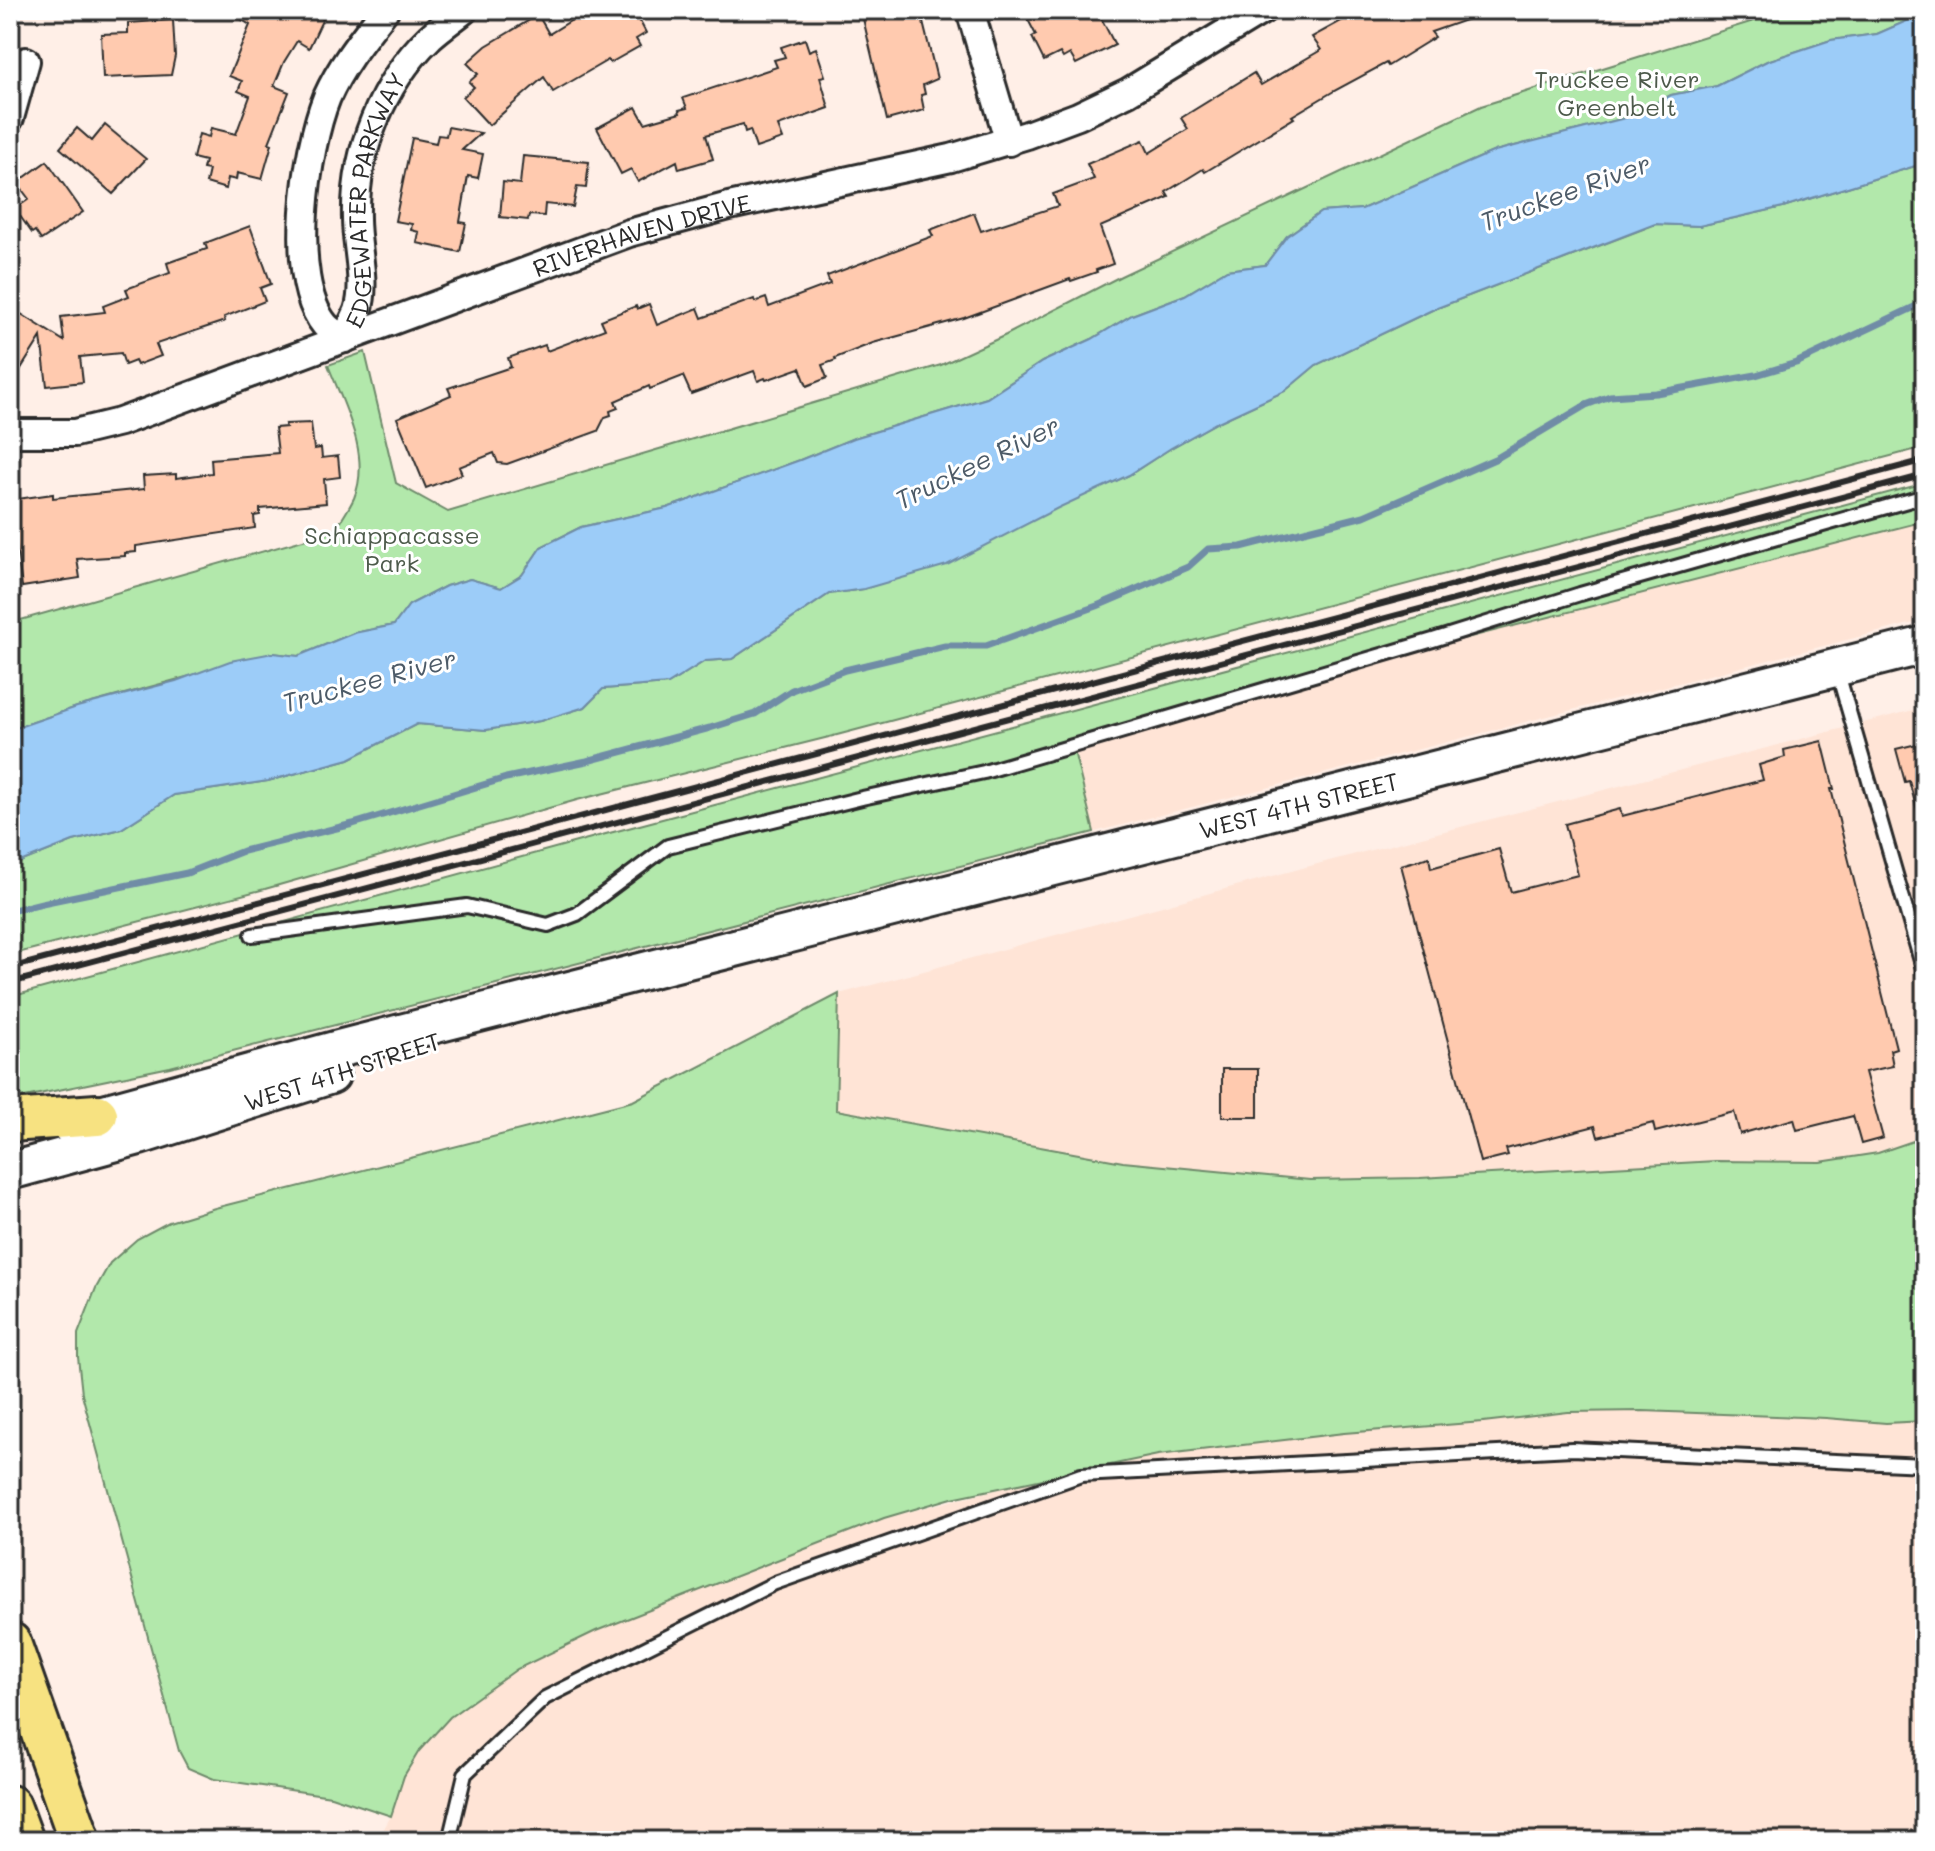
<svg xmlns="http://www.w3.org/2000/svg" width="1935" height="1851" font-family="Mali,sans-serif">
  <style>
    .built { fill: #ffe4d6 }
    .green { fill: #b2e8ab; stroke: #6e8a6b; stroke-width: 2 }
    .water { fill: #9cccf8; stroke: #6f8ca6; stroke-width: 2 }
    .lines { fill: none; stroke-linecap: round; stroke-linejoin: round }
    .stream { stroke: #6f8ca6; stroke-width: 7 }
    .building { fill: #ffcaaf; stroke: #2b2b2b; stroke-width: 2 }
    .lane-casing { stroke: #2b2b2b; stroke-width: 18 }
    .street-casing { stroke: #2b2b2b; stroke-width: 32 }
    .secondary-casing { stroke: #2b2b2b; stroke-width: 42 }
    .primary-casing { stroke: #2b2b2b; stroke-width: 46 }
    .lane { stroke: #fff; stroke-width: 12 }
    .street { stroke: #fff; stroke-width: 26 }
    .secondary { stroke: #fff; stroke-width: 36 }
    .primary { stroke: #f7e281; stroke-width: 40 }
    .rail { stroke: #2b2b2b; stroke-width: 6 }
    .labels { text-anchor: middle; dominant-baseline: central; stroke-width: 6; stroke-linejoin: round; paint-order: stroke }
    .park-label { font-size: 24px; fill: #4d5a4b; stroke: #fff }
    .street-label { font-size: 24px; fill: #2b2b2b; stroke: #fff }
    .water-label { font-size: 26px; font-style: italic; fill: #4d5b68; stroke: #fff }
  </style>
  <rect width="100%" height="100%" fill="#ffefe7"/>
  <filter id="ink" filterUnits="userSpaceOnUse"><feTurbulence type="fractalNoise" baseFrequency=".0125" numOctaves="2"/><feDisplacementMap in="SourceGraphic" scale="16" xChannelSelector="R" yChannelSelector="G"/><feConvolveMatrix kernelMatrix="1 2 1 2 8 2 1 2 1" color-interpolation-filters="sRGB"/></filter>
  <g filter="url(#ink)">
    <g class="built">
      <path d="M 1925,521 L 1925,620 L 1094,832 L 1071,739 Z"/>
      <path d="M 1925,707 L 1925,1137 L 1878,1153 L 1820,1162 L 1716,1161 L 1420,1178 L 1310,1180 L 1123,1162 L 836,1110 L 839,994 L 1321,863 Z"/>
      <path d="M 1643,1411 L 1826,1418 L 1886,1423 L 1925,1421 L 1925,1841 L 371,1841 L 382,1832 L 391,1816 L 404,1776 L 419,1751 L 450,1717 L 517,1669 L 596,1631 L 884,1518 L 1042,1478 L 1158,1455 L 1344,1433 L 1483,1422 L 1568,1412 Z"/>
    </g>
    <g class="green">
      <path d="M 1789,10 L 1925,10 L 1925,13 L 1877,34 L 1831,40 L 1767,61 L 1717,86 L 1671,95 L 1629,117 L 1495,151 L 1362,209 L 1321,212 L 1287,236 L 1265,265 L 1227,270 L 1185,295 L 1132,315 L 1092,339 L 1042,362 L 987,398 L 854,438 L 800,460 L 667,508 L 581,527 L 541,547 L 522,575 L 501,588 L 470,579 L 446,586 L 409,605 L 394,625 L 354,633 L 298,656 L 273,653 L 77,707 L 10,730 L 10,623 L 335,531 C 341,520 349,509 354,498 C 372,455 343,404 328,365 L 365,352 L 396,483 L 448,512 L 941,365 L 1006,335 L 1121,276 L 1481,106 Z"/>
      <path d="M 1925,163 L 1925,447 L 837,735 L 577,800 L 265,889 L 10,955 L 10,866 L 73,841 L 121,829 L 174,795 L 268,781 L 349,759 L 417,724 L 486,730 L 540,721 L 585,707 L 603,689 L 668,684 L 705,661 L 732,659 L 829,594 L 864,589 L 904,575 L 1129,475 L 1171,448 L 1216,423 L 1285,391 L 1316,365 L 1432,310 L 1656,224 L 1699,226 L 1783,207 Z"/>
      <path d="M 1925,483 L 1925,521 L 1071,739 L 1094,832 L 170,1067 L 10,1100 L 10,997 L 602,835 Z"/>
      <path d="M 839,994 L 836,1110 L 1123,1162 L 1310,1180 L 1420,1178 L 1716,1161 L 1820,1162 L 1878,1153 L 1925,1137 L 1925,1421 L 1886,1423 L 1826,1418 L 1643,1411 L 1568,1412 L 1483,1422 L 1344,1433 L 1158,1455 L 952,1498 L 884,1518 L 596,1631 L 517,1669 L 450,1717 L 419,1751 L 404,1776 L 391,1816 L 331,1796 L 214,1779 L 188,1768 L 179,1751 L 82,1394 L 78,1357 L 78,1334 L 96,1288 L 110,1263 L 137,1239 L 169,1222 L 215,1208 L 633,1101 Z"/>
    </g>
    <path class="water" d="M 1925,13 L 1925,163 L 1783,207 L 1699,226 L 1655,224 L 1432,310 L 1316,365 L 1285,391 L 1216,423 L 1171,448 L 1129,475 L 1058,508 L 947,565 L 864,589 L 829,594 L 732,659 L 705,661 L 668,684 L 603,689 L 585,707 L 540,721 L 486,730 L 417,724 L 349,759 L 268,781 L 174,795 L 121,829 L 73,841 L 10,866 L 10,730 L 77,707 L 176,681 L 230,661 L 273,653 L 298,656 L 354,633 L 394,625 L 409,605 L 446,586 L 470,579 L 501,588 L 522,575 L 541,547 L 581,527 L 667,508 L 800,460 L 854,438 L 987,398 L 1042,362 L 1092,339 L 1132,315 L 1185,295 L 1227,270 L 1265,265 L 1287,236 L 1321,212 L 1362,209 L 1495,151 L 1629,117 L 1671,95 L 1717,86 L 1767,61 L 1831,40 L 1877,34 Z"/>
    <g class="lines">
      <path class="stream" d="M 10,911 L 42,903 L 187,873 L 243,851 L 353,824 L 506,778 L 587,761 L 710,728 L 755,714 L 792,690 L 845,670 L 945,646 L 986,646 L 1097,606 L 1188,567 L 1208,549 L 1241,547 L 1364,516 L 1497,458 L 1586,405 L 1610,396 L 1656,393 L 1756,375 L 1796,363 L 1925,302"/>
    </g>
    <g class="building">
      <path d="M 226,10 L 327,10 L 309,48 L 297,41 L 284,62 L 274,86 L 289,92 L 269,143 L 272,144 L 262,179 L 237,173 L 236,180 L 228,178 L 226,189 L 206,183 L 209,170 L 203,169 L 205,161 L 193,158 L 199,134 L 209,137 L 211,128 L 236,134 L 250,96 L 238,91 L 242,81 L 229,76 L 250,25 Z"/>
      <path d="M 588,10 L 634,10 L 646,33 L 636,39 L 640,46 L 610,63 L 608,60 L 553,92 L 544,77 L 489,125 L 463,97 L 474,87 L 469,82 L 478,74 L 467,63 L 486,46 L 538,15 L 549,34 Z"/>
      <path d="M 861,10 L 894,10 L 896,17 L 920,10 L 937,79 L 923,85 L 925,94 L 921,95 L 924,110 L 887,120 Z"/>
      <path d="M 1023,10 L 1097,10 L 1115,45 L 1076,64 L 1070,54 L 1063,58 L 1060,53 L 1044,61 L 1032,37 L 1036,35 Z"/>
      <path d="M 1361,10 L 1485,10 L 1486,13 L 1431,32 L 1435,37 L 1388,66 L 1386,63 L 1334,91 L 1292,116 L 1294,118 L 1205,172 L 1203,169 L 1166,192 L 1169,197 L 1100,227 L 1113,264 L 1096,270 L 1097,272 L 1071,281 L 1070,279 L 964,318 L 873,343 L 835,358 L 836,360 L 822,365 L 827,378 L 807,386 L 800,368 L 766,380 L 765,378 L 758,381 L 754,371 L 691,394 L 683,376 L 650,389 L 649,386 L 615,401 L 618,408 L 610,411 L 611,415 L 605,417 L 598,431 L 507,464 L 498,463 L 494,453 L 459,467 L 462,474 L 426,488 L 397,418 L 451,395 L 448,388 L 511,367 L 508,358 L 545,345 L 547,351 L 605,329 L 601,320 L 636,306 L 637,309 L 649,304 L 657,325 L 698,308 L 702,318 L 754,299 L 755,302 L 766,298 L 769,307 L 830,284 L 827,276 L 933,236 L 930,230 L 974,213 L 981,231 L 1058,206 L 1053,194 L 1094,179 L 1087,164 L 1143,140 L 1149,153 L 1188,129 L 1181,118 L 1254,73 L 1261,85 L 1321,50 L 1312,37 Z"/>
      <path d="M 173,20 L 175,56 L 171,75 L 103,78 L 101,34 L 128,33 L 128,23 Z"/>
      <path d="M 805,39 L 809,51 L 816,48 L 825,76 L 820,77 L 829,108 L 778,126 L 783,139 L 756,148 L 750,130 L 745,132 L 743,124 L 706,135 L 713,159 L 679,169 L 677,161 L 638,182 L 631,169 L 621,174 L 597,128 L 636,107 L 645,123 L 680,113 L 679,110 L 687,108 L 683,98 L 777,67 L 774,60 L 785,57 L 781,47 Z"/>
      <path d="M 105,125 L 146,159 L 113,194 L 60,148 L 77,128 L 92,141 Z"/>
      <path d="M 448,127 L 481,133 L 462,150 L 483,154 L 478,178 L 468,176 L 460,222 L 466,223 L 460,252 L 417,243 L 419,232 L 411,230 L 412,224 L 395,221 L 412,138 L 436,143 L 438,135 L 446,136 Z"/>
      <path d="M 523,156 L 589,162 L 586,188 L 577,187 L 573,207 L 545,204 L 544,216 L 529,215 L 528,220 L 500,217 L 503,182 L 520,184 Z"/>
      <path d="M 47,161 L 83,212 L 41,240 L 35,231 L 32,233 L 15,209 L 29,199 L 17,183 Z"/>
      <path d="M 250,226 L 271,284 L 260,288 L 265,301 L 224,317 L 225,321 L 156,344 L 161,356 L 137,365 L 135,361 L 125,365 L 121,353 L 80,357 L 83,382 L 47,386 L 41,337 L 10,386 L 10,307 L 64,341 L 61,317 L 105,312 L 103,306 L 129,296 L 126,289 L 170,273 L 167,263 L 207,249 L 205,243 Z"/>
      <path d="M 311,423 L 314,449 L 321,448 L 322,458 L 338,456 L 340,477 L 324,479 L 326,503 L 260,509 L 260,515 L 254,516 L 255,528 L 136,546 L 136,552 L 125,553 L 125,556 L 77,559 L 80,578 L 22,587 L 10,500 L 53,494 L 53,498 L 144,489 L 143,476 L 176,474 L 176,478 L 212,473 L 211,459 L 278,453 L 275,428 L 286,427 L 285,424 Z"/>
      <path d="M 1822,741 L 1834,789 L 1831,789 L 1896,1048 L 1890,1050 L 1893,1066 L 1865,1072 L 1883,1138 L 1861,1144 L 1853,1116 L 1797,1130 L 1794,1119 L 1740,1134 L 1734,1112 L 1655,1132 L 1653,1123 L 1598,1137 L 1595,1126 L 1506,1149 L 1508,1155 L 1480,1162 L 1401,865 L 1429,857 L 1431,868 L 1499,849 L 1511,892 L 1578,875 L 1565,824 L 1620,809 L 1622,816 L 1763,780 L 1759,765 L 1785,757 L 1784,750 Z"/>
      <path d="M 1925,742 L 1925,816 L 1919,817 L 1909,781 L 1905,782 L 1896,749 Z"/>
      <rect x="1222" y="1069" width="36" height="48"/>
    </g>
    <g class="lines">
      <defs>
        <g id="lane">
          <path d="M 1837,670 L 1925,975"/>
          <path d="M 252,935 L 467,906 L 548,925 L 577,914 L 668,846 L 862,798 L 984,772 L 1433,640 L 1580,594 L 1925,496"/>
          <path d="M 449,1841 L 465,1774 L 545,1698 L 775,1583 L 1081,1475 L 1572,1449 L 1925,1465"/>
        </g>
        <g id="street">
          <path id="s1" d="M 385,10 C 364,37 341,65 327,97 C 306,149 287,279 325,325 C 330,331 338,335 345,339 C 349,330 354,320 358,311 C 367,283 356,248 356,219 C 354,153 382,83 430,37 C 441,27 453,19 464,10"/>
          <path d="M 970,10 L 1009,142"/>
          <path d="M 10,118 L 26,61"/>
          <path id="s2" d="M 10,433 L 75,433 L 120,422 L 629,233 L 729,206 L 951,158 L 1027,135 L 1078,116 L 1128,92 L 1263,10"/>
        </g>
        <g id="secondary">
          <path id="s3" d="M 67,1123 L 342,1048 L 1925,645"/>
          <path d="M 10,1171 L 139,1136 L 331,1075"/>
        </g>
        <g id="primary">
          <path d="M 10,1121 L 97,1115"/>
          <path d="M 10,1643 L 80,1841"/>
          <path d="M 10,1806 L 23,1841"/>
        </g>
      </defs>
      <use href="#lane" class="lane-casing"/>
      <use href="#street" class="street-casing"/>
      <use href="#secondary" class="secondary-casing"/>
      <use href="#primary" class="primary-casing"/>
      <use href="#lane" class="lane"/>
      <use href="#street" class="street"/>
      <use href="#secondary" class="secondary"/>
      <use href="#primary" class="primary"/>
      <g class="rail">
        <path d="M 10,968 L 1925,460"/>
        <path d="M 10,983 L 1925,475"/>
      </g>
    </g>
  </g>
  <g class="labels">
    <g class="park-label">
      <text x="1617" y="78">Truckee River<tspan x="1617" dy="28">Greenbelt</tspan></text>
      <text x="392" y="534">Schiappacasse<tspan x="392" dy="28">Park</tspan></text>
    </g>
    <g class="street-label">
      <text stroke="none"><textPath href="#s1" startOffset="510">EDGEWATER PARKWAY</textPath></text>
      <text stroke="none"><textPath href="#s2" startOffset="666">RIVERHAVEN DRIVE</textPath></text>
      <text stroke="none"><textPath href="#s3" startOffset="1272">WEST 4TH STREET</textPath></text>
      <text transform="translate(342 1071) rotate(-18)">WEST 4TH STREET</text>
    </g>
    <g class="water-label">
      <text transform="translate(1565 192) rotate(-20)">Truckee River</text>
      <text transform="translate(977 462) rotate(-26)">Truckee River</text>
      <text transform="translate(369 680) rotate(-15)">Truckee River</text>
    </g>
  </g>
  <rect width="1935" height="1851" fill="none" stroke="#fff" stroke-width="40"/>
  <rect x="20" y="20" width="1895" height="1811" fill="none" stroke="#2b2b2b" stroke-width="3" filter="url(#ink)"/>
</svg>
